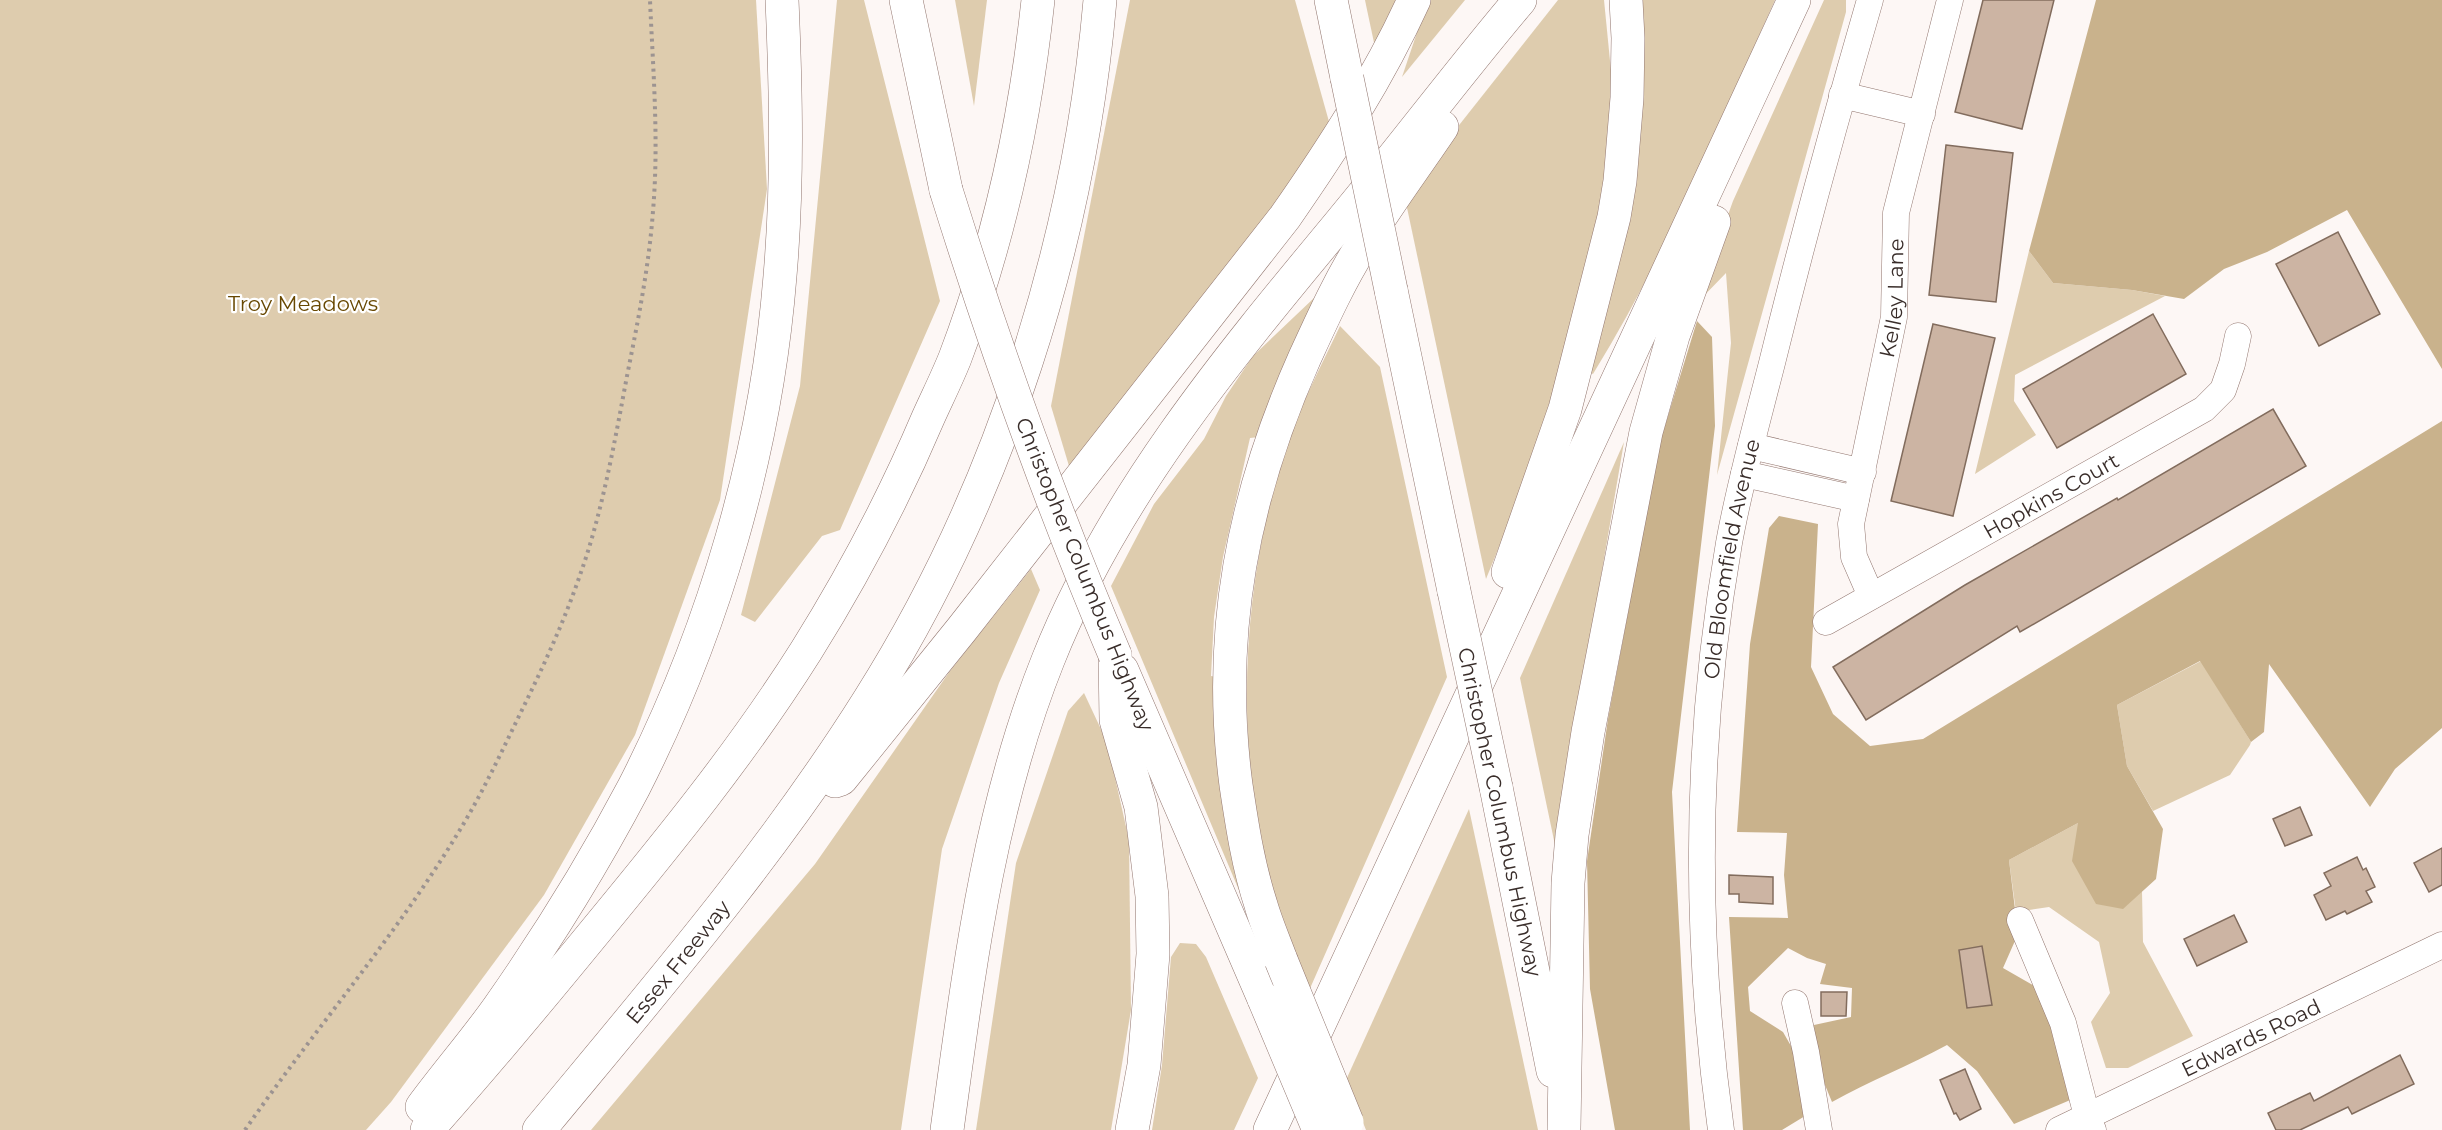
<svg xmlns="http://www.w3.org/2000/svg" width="2442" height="1130" font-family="Montserrat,sans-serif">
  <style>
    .green { fill: #deccae }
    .forest { fill: #c9b28c }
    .building { fill: #ccb4a3; stroke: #826c5d; stroke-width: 1.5 }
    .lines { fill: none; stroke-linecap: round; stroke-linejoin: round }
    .minor-casing { stroke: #92766f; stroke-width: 27 }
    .highway-casing { stroke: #92766f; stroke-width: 34 }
    .path { stroke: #9c9391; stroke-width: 4; stroke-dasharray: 3 4.5; stroke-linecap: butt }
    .minor { stroke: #fff; stroke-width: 26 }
    .highway { stroke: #fff; stroke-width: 33 }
    .highway-bridge-casing { stroke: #92766f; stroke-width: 34; stroke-linecap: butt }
    .highway-bridge { stroke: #fff; stroke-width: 33 }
    .labels { text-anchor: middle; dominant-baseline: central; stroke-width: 4.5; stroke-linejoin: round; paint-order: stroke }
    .street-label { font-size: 21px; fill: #392d2a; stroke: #fff }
    .park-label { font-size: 21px; fill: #684802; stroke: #fff }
  </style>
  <rect width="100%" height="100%" fill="#fdf7f5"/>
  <g class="green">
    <path d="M 0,0 L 756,0 L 767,189 L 720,500 L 635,735 L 544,895 L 391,1102 L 366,1130 L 0,1130 Z"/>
    <path d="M 837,0 L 864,0 L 940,301 L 840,530 L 822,536 L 755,622 L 741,615 L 800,386 Z"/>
    <path d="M 955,0 L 987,0 L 974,106 Z"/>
    <path d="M 1130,0 L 1295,0 L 1333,136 L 1069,466 L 1051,406 Z"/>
    <path d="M 1365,0 L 1401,0 L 1376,52 L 1366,5 Z"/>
    <path d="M 1428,0 L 1465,0 L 1402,77 Z"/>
    <path d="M 1558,0 L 1604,0 L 1612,81 L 1601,223 L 1530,471 L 1486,579 L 1406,203 L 1456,129 Z"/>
    <path d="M 1640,0 L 1775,0 C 1718,126 1666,256 1593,374 L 1589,372 Z"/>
    <path d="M 1824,0 L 1846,0 L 1846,12 L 1717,475 L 1731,343 L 1726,273 L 1696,304 L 1733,201 Z"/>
    <path d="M 2029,251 L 2053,283 L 2132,290 L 2165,296 L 2015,375 L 2014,401 L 2036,435 L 1975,474 Z"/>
    <path d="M 1314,298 L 1259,437 L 1250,438 L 1223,557 L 1214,617 L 1211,676 L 1217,677 L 1246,907 L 1111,586 L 1154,504 L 1204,439 L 1226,396 L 1253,356 Z"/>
    <path d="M 1340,326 L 1380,367 L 1447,677 L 1308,993 C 1296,958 1282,922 1271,886 C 1232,745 1241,566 1293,429 C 1306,394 1324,360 1340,326 Z"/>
    <path d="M 1624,442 L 1555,845 L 1520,678 Z"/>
    <path d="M 1031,569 L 1040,590 L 999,683 L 942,849 L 901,1130 L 591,1130 L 815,864 L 950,671 Z"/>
    <path d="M 2201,661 L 2251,742 L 2250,745 L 2230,775 L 2153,811 L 2127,766 L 2117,705 Z"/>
    <path d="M 1084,693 L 1107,742 L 1129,840 L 1131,1010 L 1111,1130 L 976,1130 L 1016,863 L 1068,711 Z"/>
    <path d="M 1469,809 L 1538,1130 L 1366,1130 L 1346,1080 Z"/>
    <path d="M 2078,823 L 2123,908 L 2142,891 L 2143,942 L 2193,1036 L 2128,1068 L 2106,1068 L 2091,1022 L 2110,993 L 2099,942 L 2049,907 L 2016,912 L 2009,860 Z"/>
    <path d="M 1180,943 L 1196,944 L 1206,957 L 1258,1078 L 1234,1130 L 1152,1130 L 1162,1065 L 1171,957 Z"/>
  </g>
  <g class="forest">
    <path d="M 2096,0 L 2442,0 L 2442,369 L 2347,210 L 2267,252 L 2224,269 L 2184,299 L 2132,290 L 2053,283 L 2029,251 Z"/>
    <path d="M 1697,321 L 1712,337 L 1715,426 L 1672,792 L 1690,1130 L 1615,1130 L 1590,989 L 1587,861 L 1608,719 L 1660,442 Z"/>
    <path d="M 2442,421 L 2442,728 L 2395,769 L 2370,807 L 2269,664 L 2264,732 L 2251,742 L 2200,661 L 2117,705 L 2127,766 L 2163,829 L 2156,879 L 2123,909 L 2096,904 L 2072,861 L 2078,823 L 2009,860 L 2018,934 L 2003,968 L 2057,999 L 2075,1098 L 2014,1124 L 1977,1071 L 1947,1045 C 1909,1066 1869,1081 1832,1102 L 1816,1063 L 1814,1025 L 1851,1017 L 1852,988 L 1820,984 L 1826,964 L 1807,958 L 1788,948 L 1748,987 L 1750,1011 L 1783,1032 L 1799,1060 L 1805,1116 L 1782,1130 L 1743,1130 L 1729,917 L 1788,918 L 1784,875 L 1787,833 L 1737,832 L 1750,644 L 1769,528 L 1779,516 L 1818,524 L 1811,667 L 1833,714 L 1870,746 L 1923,739 Z"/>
  </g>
  <g class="building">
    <path d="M 1983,0 L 2054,0 L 2022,129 L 1955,112 Z"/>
    <path d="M 1946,145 L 2013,153 L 1996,302 L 1929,295 Z"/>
    <path d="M 2338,232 L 2380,314 L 2319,346 L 2276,264 Z"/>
    <path d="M 2153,314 L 2186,374 L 2057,448 L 2023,389 Z"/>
    <path d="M 1933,324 L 1995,338 L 1953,516 L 1891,501 Z"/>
    <path d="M 2273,409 L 2306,466 L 2020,632 L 2017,626 L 1866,720 L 1833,667 L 1965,585 L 2117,498 L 2118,500 Z"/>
    <path d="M 2300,807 L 2312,835 L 2285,846 L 2273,819 Z"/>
    <path d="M 2442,848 L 2442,885 L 2429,892 L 2414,863 Z"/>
    <path d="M 2357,857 L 2363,870 L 2366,868 L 2375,887 L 2366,891 L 2372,902 L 2347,914 L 2345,911 L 2326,920 L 2314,895 L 2331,886 L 2324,873 Z"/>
    <path d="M 1729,875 L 1773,877 L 1773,904 L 1739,902 L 1739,894 L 1729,894 Z"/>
    <path d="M 2234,915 L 2247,942 L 2197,966 L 2184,939 Z"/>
    <path d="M 1982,946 L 1992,1005 L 1967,1008 L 1959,950 Z"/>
    <path d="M 1821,992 L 1847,992 L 1846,1016 L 1821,1016 Z"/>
    <path d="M 2400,1055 L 2414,1084 L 2352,1114 L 2348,1107 L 2300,1130 L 2276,1130 L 2268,1113 L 2310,1093 L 2314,1101 Z"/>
    <path d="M 1965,1069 L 1981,1109 L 1960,1120 L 1956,1113 L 1954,1114 L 1940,1080 Z"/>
  </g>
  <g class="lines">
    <defs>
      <g id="minor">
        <path d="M 1842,95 L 1922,114"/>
        <path d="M 1751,446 L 1863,472"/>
        <path d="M 1744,474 L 1856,499"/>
        <path id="s1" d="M 1871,596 L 1854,557 L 1851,524 L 1894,317 L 1896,213 L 1950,0"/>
        <path id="s2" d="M 1826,622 L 2204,409 L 2223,390 L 2232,364 L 2238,336"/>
        <path d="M 2020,920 L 2063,1023 L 2087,1116 L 2093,1130"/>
        <path d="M 1795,1003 L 1806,1052 L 1819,1130"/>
        <path id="s3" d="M 1721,1130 C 1694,935 1695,737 1729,543 C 1740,482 1757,422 1772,363 C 1802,241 1835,120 1870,0"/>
        <path id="s4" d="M 2059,1130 L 2442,945"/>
      </g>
      <g id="highway">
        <path d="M 906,0 L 946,190"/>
        <path d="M 1331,0 L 1347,78"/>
        <path d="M 1391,290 L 1454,591"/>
        <path d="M 1508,572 L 1565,409 L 1614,217 L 1620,181 L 1627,98 L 1628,38 L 1626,0"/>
        <path d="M 1115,655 L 1116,720 L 1141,807 L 1152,896 L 1153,954 L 1148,1016 L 1144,1065 L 1132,1130"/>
        <path d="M 1122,670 L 1264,999"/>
        <path d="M 835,781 L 841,779 L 962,629 L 1285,217 C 1333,148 1379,77 1414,0"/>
        <path d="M 1496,787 L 1553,1071"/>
        <path d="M 1281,960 C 1274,941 1266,923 1261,905 C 1248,865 1242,825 1236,785 C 1216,633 1243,496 1305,357 C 1322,320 1339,282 1361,247 C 1386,206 1415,167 1442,127"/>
        <path d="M 422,1107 C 447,1073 475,1041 499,1007 C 548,937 594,863 634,787 C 714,630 766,452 780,276 C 788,184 786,92 782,0"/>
        <path d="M 1564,1129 L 1568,883 L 1572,835 L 1588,732 L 1646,432 L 1673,336 L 1714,222"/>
        <path d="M 427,1130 C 484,1066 539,1000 593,934 C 668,843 743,751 806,651 C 853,576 894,498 928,418 C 937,398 947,378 955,358 C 999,242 1025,123 1038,0"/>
        <path id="s5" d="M 539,1130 C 654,991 773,853 869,700 C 1000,493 1079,243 1100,0"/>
        <path d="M 947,1130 C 969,971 988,810 1048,660 C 1113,496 1229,357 1340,223 C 1401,150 1458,73 1520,0"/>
        <path d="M 1270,1130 L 1794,0"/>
      </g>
    </defs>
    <use href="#minor" class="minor-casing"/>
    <use href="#highway" class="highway-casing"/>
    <path class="path" d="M 245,1130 C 314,1030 395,937 458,833 C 482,794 501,753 521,712 C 543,667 564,622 580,575 C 602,514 615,440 627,376 C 638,321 649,266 653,211 C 659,141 653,70 650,0"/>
    <use href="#minor" class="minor"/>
    <use href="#highway" class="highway"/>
    <defs>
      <g id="highway-bridge">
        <path d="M 1347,78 L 1391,290"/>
        <path d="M 946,190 C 995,347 1050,502 1115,655"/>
        <path d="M 1454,591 L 1496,787"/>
        <path d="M 1281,960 L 1347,1122"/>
        <path d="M 1264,999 L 1319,1130"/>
      </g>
    </defs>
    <use href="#highway-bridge" class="highway-bridge-casing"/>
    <use href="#highway-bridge" class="highway-bridge"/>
  </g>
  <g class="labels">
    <g class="street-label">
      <text stroke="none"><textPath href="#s1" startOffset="306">Kelley Lane</textPath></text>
      <text stroke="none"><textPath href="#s2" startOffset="258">Hopkins Court</textPath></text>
      <text stroke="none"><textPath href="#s3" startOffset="574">Old Bloomfield Avenue</textPath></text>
      <text transform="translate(1085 574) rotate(68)">Christopher Columbus Highway</text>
      <text transform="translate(1500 812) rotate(78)">Christopher Columbus Highway</text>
      <text stroke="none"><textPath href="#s5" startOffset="218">Essex Freeway</textPath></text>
      <text stroke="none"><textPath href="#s4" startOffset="213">Edwards Road</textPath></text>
    </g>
    <g class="park-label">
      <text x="303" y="303">Troy Meadows</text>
    </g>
  </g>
</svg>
